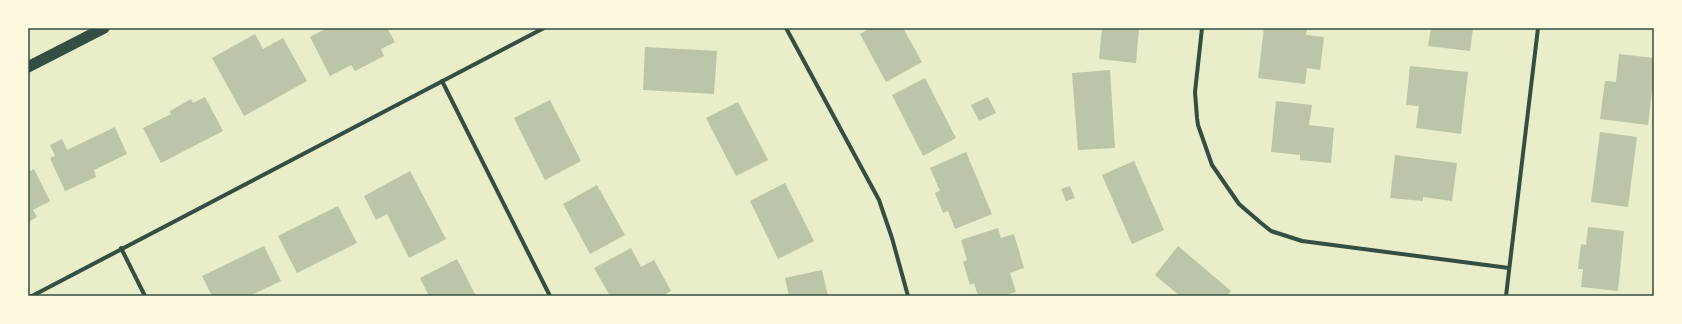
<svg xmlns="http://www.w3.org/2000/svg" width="1682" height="324" font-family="'Work Sans',sans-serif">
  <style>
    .building { fill: #bcc5a7 }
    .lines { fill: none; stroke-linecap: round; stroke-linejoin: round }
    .minor { stroke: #344e41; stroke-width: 4 }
    .trunk { stroke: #344e41; stroke-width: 11 }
    .neatline { fill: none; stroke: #344e41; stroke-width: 1.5 }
  </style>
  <rect width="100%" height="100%" fill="#e9edc9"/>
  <g class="building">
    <path d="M 327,28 L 387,28 L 395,42 L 381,49 L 384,56 L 355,71 L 351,65 L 330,76 L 310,37 Z"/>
    <path d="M 870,28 L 903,28 L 922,62 L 886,82 L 860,34 Z"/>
    <path d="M 1102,28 L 1139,28 L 1136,63 L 1099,59 Z"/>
    <path d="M 1264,28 L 1307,28 L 1306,35 L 1324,37 L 1320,70 L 1307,68 L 1305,84 L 1258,78 Z"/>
    <path d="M 1431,28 L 1473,28 L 1470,51 L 1428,46 Z"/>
    <path d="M 255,34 L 263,49 L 283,38 L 307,81 L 244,116 L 212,58 Z"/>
    <path d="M 645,47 L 717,51 L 714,94 L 643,90 Z"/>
    <path d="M 1619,54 L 1654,58 L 1654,74 L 1648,125 L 1600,119 L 1605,81 L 1616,82 Z"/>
    <path d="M 1410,66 L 1468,72 L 1461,134 L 1416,128 L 1419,106 L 1406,105 Z"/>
    <path d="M 1110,70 L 1115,148 L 1078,150 L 1072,73 Z"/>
    <path d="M 925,78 L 956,138 L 923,156 L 892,95 Z"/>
    <path d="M 205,97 L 223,131 L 161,163 L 143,128 L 171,114 L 170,111 L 191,99 L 193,103 Z"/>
    <path d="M 988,97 L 996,113 L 979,121 L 971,105 Z"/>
    <path d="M 550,100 L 581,161 L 545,180 L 514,118 Z"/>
    <path d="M 1276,101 L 1312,105 L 1309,125 L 1334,128 L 1331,163 L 1300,160 L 1300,155 L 1271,152 Z"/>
    <path d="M 738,102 L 768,160 L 736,176 L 706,118 Z"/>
    <path d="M 115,127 L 127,154 L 94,170 L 96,177 L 65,191 L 50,158 L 55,156 L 50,145 L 62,139 L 67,150 Z"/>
    <path d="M 1600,132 L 1637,137 L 1628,207 L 1591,202 Z"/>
    <path d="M 966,152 L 992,214 L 955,229 L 948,211 L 943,213 L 935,193 L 940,191 L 930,168 Z"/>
    <path d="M 1395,155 L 1457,163 L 1452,201 L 1423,197 L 1423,201 L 1390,198 Z"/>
    <path d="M 1134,161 L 1164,230 L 1132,244 L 1102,175 Z"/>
    <path d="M 34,169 L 50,201 L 33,210 L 37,217 L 28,222 L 28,172 Z"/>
    <path d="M 410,171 L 446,239 L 409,258 L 387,214 L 376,220 L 364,196 Z"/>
    <path d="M 785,183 L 814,241 L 778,259 L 750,201 Z"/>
    <path d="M 597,185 L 625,235 L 590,254 L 563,204 Z"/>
    <path d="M 1070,186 L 1075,198 L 1066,201 L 1061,189 Z"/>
    <path d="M 338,206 L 357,243 L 297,273 L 278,236 Z"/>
    <path d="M 1588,227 L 1624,231 L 1618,291 L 1581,287 L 1583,269 L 1578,269 L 1581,244 L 1586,245 Z"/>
    <path d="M 998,228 L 1001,238 L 1014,234 L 1024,268 L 1010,273 L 1016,292 L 1002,296 L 978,296 L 974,283 L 970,285 L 963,262 L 967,260 L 961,240 Z"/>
    <path d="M 264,246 L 281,281 L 249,296 L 212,296 L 202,276 Z"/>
    <path d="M 1178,246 L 1231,291 L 1227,296 L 1180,296 L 1155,275 Z"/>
    <path d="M 631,248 L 641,267 L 654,260 L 671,291 L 662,296 L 610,296 L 594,268 Z"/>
    <path d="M 457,259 L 476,296 L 429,296 L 420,278 Z"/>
    <path d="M 822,270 L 828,296 L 789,296 L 785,278 Z"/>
  </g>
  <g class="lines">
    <g class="minor">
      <path d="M 786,28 L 879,200 L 892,238 L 908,296"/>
      <path d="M 1202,28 L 1195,92 L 1197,118 L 1198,125 L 1212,165 L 1239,204 L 1261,223 L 1271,231 L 1302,241 L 1509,268"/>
      <path d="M 442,81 L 550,296"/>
      <path d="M 121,248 L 145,296"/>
      <path d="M 32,296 L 544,28"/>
      <path d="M 1506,296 L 1538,28"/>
    </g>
    <path class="trunk" d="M 28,67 L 104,28"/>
  </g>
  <rect width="1682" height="324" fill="none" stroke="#fefae0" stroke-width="58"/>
  <rect x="29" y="29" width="1624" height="266" class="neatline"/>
</svg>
